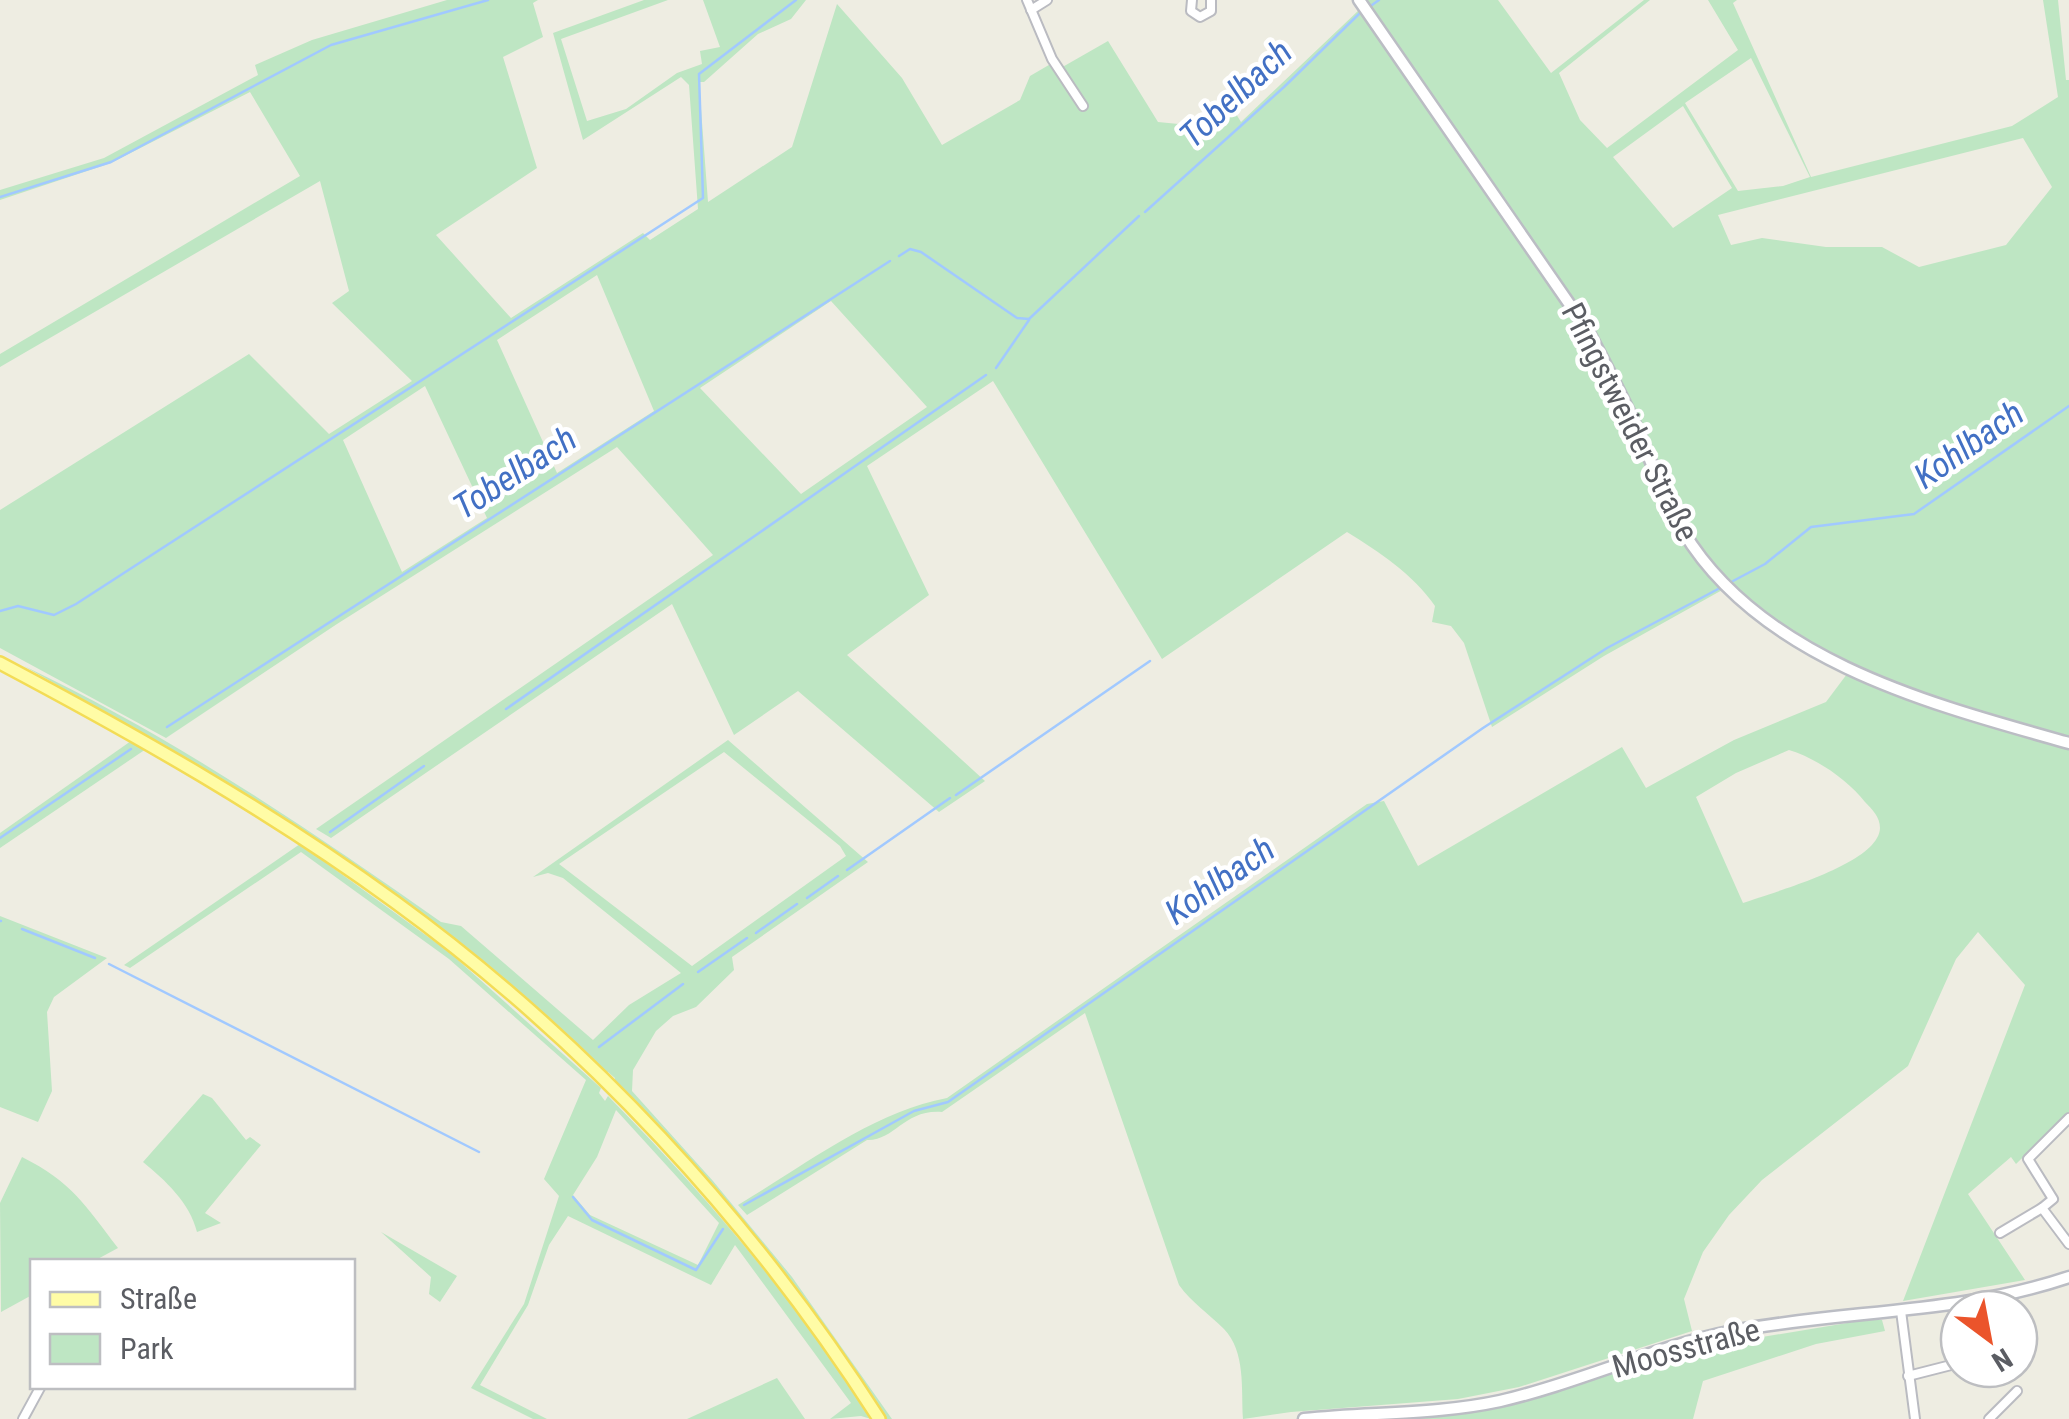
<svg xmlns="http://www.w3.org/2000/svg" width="2069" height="1419" font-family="'Roboto Condensed',sans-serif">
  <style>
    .green { fill: #bee6c3; fill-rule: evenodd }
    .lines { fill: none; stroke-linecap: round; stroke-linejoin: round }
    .stream { stroke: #a1c9ff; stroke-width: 2.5 }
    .street-casing { stroke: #babbc1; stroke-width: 12 }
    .secondary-casing { stroke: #bbbdc4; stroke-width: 15 }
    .primary-casing { stroke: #f3dc56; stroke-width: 16 }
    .street { stroke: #fff; stroke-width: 8 }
    .secondary { stroke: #fff; stroke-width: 10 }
    .primary { stroke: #fffca6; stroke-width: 11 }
    .labels { text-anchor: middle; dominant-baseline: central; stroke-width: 9; stroke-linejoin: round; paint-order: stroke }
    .street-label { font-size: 32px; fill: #5b5d63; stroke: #fff }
    .water-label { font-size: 35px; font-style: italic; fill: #4270c4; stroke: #fff }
  </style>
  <rect width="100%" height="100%" fill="#eeede2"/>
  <g class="green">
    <path d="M 447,0 L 538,0 L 533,3 L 543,37 L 503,57 L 537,168 L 436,235 L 511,318 L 643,233 L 650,240 L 698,209 L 689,85 L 681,77 L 583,140 L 553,33 L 644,0 L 668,0 L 561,39 L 587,121 L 626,109 L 677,73 L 702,64 L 700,51 L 720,47 L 703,0 L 806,0 L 791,19 L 758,34 L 704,82 L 699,82 L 708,202 L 792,147 L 837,4 L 902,78 L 942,145 L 1020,100 L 1030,76 L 1054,62 L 1059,69 L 1108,41 L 1158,122 L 1189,125 L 1228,101 L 1241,122 L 1360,9 L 1610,363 L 1575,303 L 1363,0 L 1498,0 L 1551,73 L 1644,0 L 1650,0 L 1559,73 L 1580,120 L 1607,148 L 1738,50 L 1708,0 L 1737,0 L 1733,3 L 1811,177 L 2012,126 L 2058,97 L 2043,0 L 2058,0 L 2066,80 L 2069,80 L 2069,1112 L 2016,1164 L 2011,1157 L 1968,1194 L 2025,1280 L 1903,1301 L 2025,985 L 1978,932 L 1956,959 L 1908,1066 L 1762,1180 L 1729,1215 L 1703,1252 L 1684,1299 L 1692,1331 L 1519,1387 L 1458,1399 L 1291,1412 L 1243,1419 C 1241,1389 1246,1352 1224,1329 C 1208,1313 1192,1303 1179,1285 L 1085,1013 L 942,1112 C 904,1109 895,1141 867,1140 L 747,1215 L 738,1205 C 804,1166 872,1112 947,1098 L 1367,804 L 1384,801 L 1418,866 L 1622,747 L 1646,788 L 1734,740 L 1826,702 L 1853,666 C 1813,645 1770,623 1737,590 C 1705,560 1682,522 1657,486 L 1724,589 L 1604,656 L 1492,727 L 1464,643 L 1451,626 L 1432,622 L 1435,606 C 1413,574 1379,552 1347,532 L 1162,659 L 993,381 L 867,466 L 929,595 L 847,655 L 985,781 L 939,812 L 798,691 L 734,735 L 672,604 L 331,838 L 316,829 L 713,555 L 617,447 L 337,624 L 166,738 L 0,648 L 0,510 L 249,354 L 329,434 L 412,381 L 332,303 L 349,291 L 320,181 L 0,367 L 0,354 L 300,176 L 250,92 L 111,163 L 0,200 L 0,190 L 104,158 L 258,75 L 255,65 L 312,40 ZM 1751,58 L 1810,177 L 1783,186 L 1738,191 L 1685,103 ZM 1683,106 L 1732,188 L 1673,228 L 1613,157 ZM 2023,138 L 2052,187 L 2006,245 L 1919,267 L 1882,247 L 1826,247 L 1762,238 L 1731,245 L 1718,215 ZM 597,275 L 654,411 L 557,473 L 497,340 ZM 831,301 L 927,407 L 801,494 L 700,388 ZM 425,386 L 487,518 L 402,572 L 343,440 ZM 1789,750 C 1816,758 1848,780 1865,802 C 1872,809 1880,817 1880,828 C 1879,864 1773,892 1743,903 L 1696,797 L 1736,773 Z"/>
    <path d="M 24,666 C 172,736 307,828 441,922 L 461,926 L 593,1040 L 629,1005 L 681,973 L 563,878 L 548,873 L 533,877 L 728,740 L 868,862 L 732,957 L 734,970 L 696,1007 L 673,1016 L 656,1031 L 633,1070 L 632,1091 L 713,1181 L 792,1277 L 892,1419 L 886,1419 L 840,1351 L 614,1082 L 615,1078 L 608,1072 L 606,1075 L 480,961 L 391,892 L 298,828 L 195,764 ZM 724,752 L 840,846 L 846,856 L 692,966 L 559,864 Z"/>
    <path d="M 131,741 L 146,749 L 0,848 L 0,833 Z"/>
    <path d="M 300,844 L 449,952 L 601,1088 L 599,1093 L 605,1101 L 608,1096 C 706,1195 796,1301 871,1419 L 861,1416 L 830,1419 L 851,1403 L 735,1245 L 711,1285 L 568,1216 L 549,1245 L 528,1305 L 480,1385 L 547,1419 L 533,1419 L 471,1388 L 524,1304 L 559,1196 L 544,1179 L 586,1080 L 449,959 L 301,852 L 130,968 L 124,965 ZM 616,1110 L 719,1223 L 698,1265 L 590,1215 L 573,1195 L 597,1157 Z"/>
    <path d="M 0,916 L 107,958 L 54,997 L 47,1012 L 52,1091 L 38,1122 L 0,1107 Z"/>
    <path d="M 203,1094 L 212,1098 L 246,1140 L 250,1137 L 261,1145 L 205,1213 L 221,1223 L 197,1232 C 190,1203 165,1180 143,1162 Z"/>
    <path d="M 22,1157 C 72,1182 85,1205 118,1248 L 94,1261 L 32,1262 L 32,1295 L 1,1312 L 0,1203 Z"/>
    <path d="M 381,1232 L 457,1276 L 440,1302 L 429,1294 L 431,1277 Z"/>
    <path d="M 1865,1320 L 1882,1320 L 1885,1331 L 1816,1344 L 1703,1381 L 1693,1419 L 1364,1419 L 1504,1404 L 1690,1349 Z"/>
    <path d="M 777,1378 L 805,1419 L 687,1419 Z"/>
  </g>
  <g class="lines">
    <g class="stream">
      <path d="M 1372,5 L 1379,0"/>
      <path d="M 0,197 L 111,162 L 331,45 L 488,0"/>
      <path d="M 1145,212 L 1284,87 L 1360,13"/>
      <path d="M 899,256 L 910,249 L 921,252 L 1017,318 L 1029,319 L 1139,216"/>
      <path d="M 996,368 L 1029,320"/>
      <path d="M 1733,581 L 1765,564 L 1811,527 L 1914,514 L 2069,406"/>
      <path d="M 0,611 L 18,606 L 54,615 L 76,604 L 703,198 L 699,74 L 796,0"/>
      <path d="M 506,709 L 986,375"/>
      <path d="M 167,727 L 890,261"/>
      <path d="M 956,795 L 1150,661"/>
      <path d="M 330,832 L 424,766"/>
      <path d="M 0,838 L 131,749"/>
      <path d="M 847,870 L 950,798"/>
      <path d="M 807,898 L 838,876"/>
      <path d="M 0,921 L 1,921"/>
      <path d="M 22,929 L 95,958"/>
      <path d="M 756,933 L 797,904"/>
      <path d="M 109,964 L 479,1152"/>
      <path d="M 698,972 L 747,938"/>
      <path d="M 599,1047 L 683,984"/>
      <path d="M 573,1197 L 592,1220 L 696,1270 L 723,1229"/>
      <path d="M 744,1205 L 914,1111 L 948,1102 L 1483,728 L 1607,648 L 1720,588"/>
    </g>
    <defs>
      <g id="street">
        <path d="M 1027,0 L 1052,59 L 1083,106"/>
        <path d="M 1192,0 L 1191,11 L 1200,17 L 1211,11 L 1211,0"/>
        <path d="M 1031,10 L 1047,0"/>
        <path d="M 2069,1118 L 2028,1159 L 2053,1199 L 2042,1208 L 2069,1244"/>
        <path d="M 2000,1233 L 2042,1208"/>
        <path d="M 1901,1311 L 1915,1419"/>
        <path d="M 2019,1348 L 2021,1348"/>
        <path d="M 1908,1376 L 1959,1363"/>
        <path d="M 23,1419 L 41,1386"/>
        <path d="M 1989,1419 L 2017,1391"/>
      </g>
      <g id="secondary">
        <path d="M 1359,0 L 1588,331 C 1606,365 1623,398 1639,433 C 1653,466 1665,500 1683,531 C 1761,661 1934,705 2069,743"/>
        <path d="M 1304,1419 C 1369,1412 1435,1415 1500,1401 C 1579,1383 1653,1347 1733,1331 C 1845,1310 1960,1314 2069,1277"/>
      </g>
      <path id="primary" d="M 0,663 C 136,735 270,811 395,902 C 586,1041 752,1220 879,1419"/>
    </defs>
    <use href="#street" class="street-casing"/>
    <use href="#secondary" class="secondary-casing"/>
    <use href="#primary" class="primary-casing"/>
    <use href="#street" class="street"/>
    <use href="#secondary" class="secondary"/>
    <use href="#primary" class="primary"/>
  </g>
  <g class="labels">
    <g class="street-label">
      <text transform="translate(1630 422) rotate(63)">Pfingstweider Straße</text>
      <text transform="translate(1686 1348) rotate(-15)">Moosstraße</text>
    </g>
    <g class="water-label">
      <text transform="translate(1236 94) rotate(-43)">Tobelbach</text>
      <text transform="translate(1969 445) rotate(-35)">Kohlbach</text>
      <text transform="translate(515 473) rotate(-33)">Tobelbach</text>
      <text transform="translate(1220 881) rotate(-35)">Kohlbach</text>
    </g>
  </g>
  <rect x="30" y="1259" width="325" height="130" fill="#ffffff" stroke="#bdbec1" stroke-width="2.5"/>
  <rect x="50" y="1292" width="50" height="15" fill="#fffca6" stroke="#bdbec1" stroke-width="2.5"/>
  <text x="120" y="1309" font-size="30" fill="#5b5d63">Straße</text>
  <rect x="50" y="1334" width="50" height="30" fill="#bee6c3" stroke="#bdbec1" stroke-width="2.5"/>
  <text x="120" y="1359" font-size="30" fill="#5b5d63">Park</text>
  <g transform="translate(1989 1339) rotate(148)"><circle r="48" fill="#ffffff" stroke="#bdbec1" stroke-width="2.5"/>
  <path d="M0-8L18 38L0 25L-18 38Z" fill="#eb542b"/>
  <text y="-15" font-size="28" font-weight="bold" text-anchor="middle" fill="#5b5d63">N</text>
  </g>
</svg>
